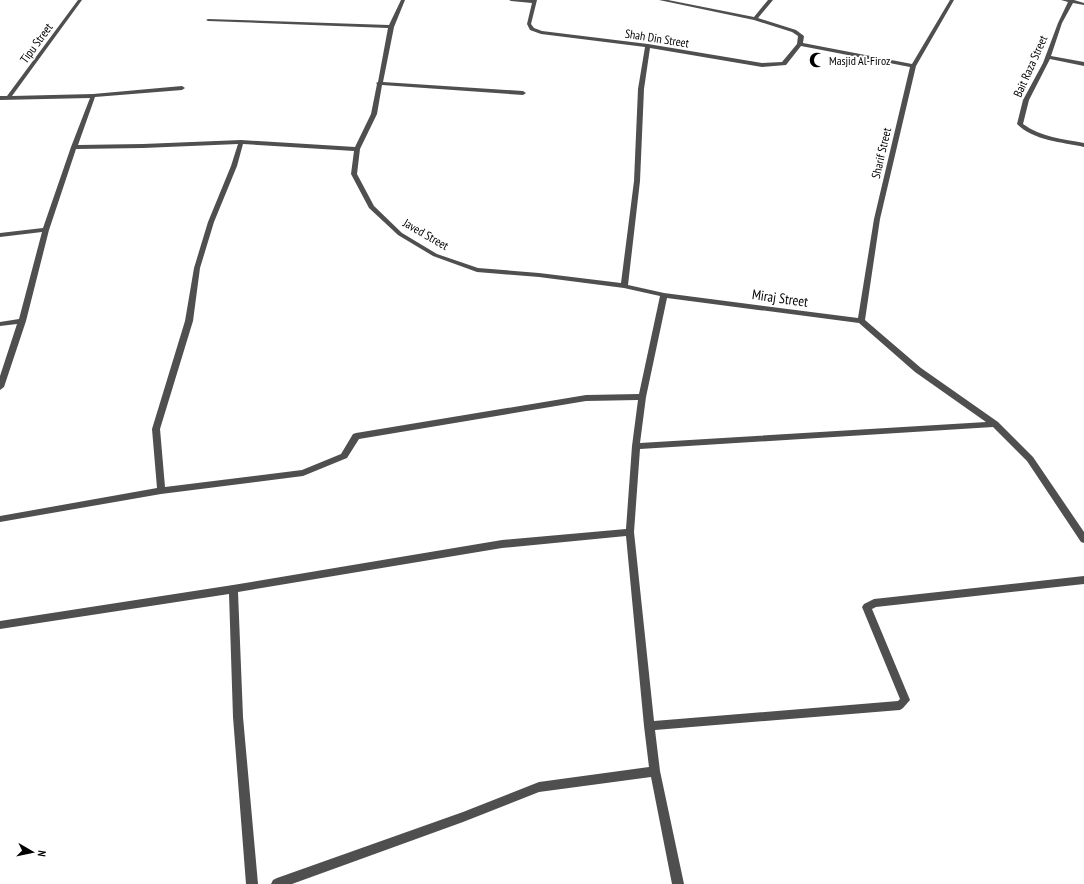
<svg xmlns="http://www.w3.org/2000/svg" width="1084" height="884" font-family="'PT Sans Narrow',sans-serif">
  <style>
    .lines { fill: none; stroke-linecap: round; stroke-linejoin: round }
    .street { fill: #4f4f4f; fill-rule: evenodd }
    .labels { text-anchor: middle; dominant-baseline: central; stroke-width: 3.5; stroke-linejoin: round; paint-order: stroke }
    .far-street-label { font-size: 12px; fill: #000; stroke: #fff }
    .far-poi-label { font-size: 12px; fill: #000; stroke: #fff; text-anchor: start }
    .street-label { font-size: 14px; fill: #000; stroke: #fff }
  </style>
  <rect width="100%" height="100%" fill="#fff"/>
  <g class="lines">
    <g class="street">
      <path d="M 78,0 L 82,0 L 12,96 L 93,94 L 182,86 L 185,88 L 182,90 L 95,97 L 78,145 L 143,144 L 241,140 L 355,147 L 371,114 L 377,84 L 376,83 L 378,82 L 388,28 L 208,21 L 206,20 L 208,19 L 389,25 L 401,0 L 405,0 L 394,27 L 383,82 L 523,91 L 526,93 L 523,95 L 382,85 L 377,114 L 360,149 L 357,174 L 374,206 L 402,233 L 437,254 L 478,268 L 539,273 L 621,283 L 634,181 L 638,89 L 645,47 L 541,34 L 530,30 L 527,24 L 532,3 L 511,1 L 509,0 L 537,0 L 531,24 L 534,28 L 542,31 L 648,44 L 762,63 L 782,62 L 797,44 L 798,36 L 792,32 L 754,20 L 659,0 L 668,0 L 754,17 L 768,0 L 773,0 L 758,18 L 796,30 L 804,36 L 803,43 L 912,64 L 950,0 L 954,0 L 916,66 L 880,219 L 865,320 L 921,368 L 998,422 L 1033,457 L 1084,532 L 1084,543 L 1081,542 L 1027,461 L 993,427 L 640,449 L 634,532 L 654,721 L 898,701 L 900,699 L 862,607 L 864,604 L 874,599 L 1084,576 L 1084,584 L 876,607 L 872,609 L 910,700 L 903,708 L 900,710 L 655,730 L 660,771 L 684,884 L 672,884 L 651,777 L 539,792 L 463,822 L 292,884 L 271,884 L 273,880 L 277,878 L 463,812 L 539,782 L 649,767 L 644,726 L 626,536 L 502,548 L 238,592 L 243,717 L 258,884 L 246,884 L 233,717 L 229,594 L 0,629 L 0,621 L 233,585 L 502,540 L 626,529 L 632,446 L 638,400 L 586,401 L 359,439 L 347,458 L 303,476 L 161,494 L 0,522 L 0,516 L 157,488 L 152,429 L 185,321 L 194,268 L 208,222 L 231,166 L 238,144 L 143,148 L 76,149 L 49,230 L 26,321 L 4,387 L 0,390 L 0,376 L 17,324 L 0,326 L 0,322 L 19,319 L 42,232 L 0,237 L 0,233 L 43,228 L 71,147 L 90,98 L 0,100 L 0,96 L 7,96 ZM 801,46 L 910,67 L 874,219 L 858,318 L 664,293 L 628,285 L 640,181 L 644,89 L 650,48 L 762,67 L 786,65 ZM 243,144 L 354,151 L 351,174 L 369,208 L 398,235 L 433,256 L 477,272 L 539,277 L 624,288 L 660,296 L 639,394 L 586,395 L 356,433 L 353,434 L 341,454 L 302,470 L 165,487 L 160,429 L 193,321 L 200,268 L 214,222 L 237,166 ZM 667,298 L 859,323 L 915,372 L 986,422 L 640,443 L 646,397 Z"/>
      <path d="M 1061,0 L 1074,0 L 1084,3 L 1084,5 L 1073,3 L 1062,23 L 1051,56 L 1084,62 L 1084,66 L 1050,59 L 1029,100 L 1023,124 C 1041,137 1063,139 1084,143 L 1084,147 C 1062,142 1034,141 1017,124 L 1023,100 L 1043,63 L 1058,23 L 1068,2 Z"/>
    </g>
  </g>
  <defs>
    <symbol id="mosque-bare" viewBox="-9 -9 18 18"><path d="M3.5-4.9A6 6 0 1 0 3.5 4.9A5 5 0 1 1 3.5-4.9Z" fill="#000" stroke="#fff" stroke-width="2.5" paint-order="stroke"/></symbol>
  </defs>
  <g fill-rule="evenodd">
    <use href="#mosque-bare" x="806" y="49" width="22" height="22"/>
  </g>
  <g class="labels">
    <g class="far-street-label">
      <text transform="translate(657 38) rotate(9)">Shah Din Street</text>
      <text transform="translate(36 43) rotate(-54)">Tipu Street</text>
      <text transform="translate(1030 66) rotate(-66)">Bait Raza Street</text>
      <text transform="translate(881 153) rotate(-77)">Sharif Street</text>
      <text transform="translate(426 234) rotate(30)">Javed Street</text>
    </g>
    <g class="far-poi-label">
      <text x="829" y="60">Masjid Al-Firoz</text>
    </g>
    <g class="street-label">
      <text transform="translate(780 298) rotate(8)">Miraj Street</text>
    </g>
  </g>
  <g transform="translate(32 852) rotate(99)" stroke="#ffffff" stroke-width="3" paint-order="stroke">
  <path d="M0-3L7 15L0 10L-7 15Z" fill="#000000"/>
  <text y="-6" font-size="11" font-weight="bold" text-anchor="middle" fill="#000000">N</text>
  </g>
</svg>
